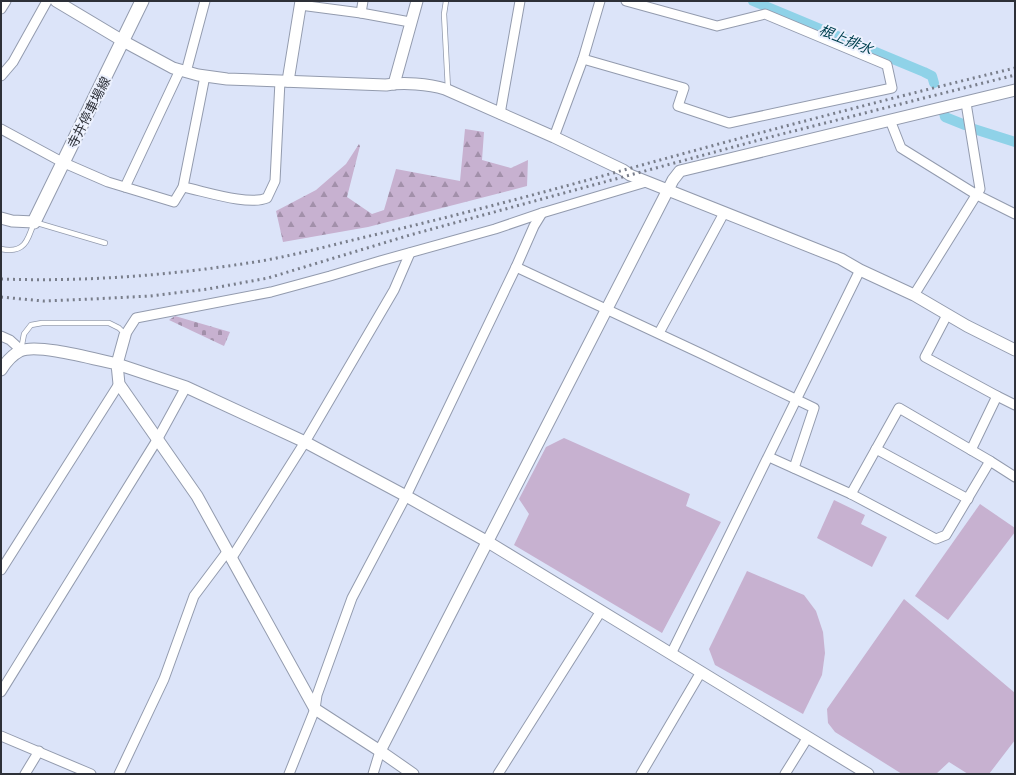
<svg xmlns="http://www.w3.org/2000/svg" width="1016" height="775" font-family="'Playfair Display','Noto Sans JP',serif">
  <style>
    .forest { fill: url(#forest-firs) }
    .cemetery { fill: url(#cemetery-stones) }
    .park { fill: #c7b1d0 }
    .lines { fill: none; stroke-linecap: round; stroke-linejoin: round }
    .canal { stroke: #8fd2e8; stroke-width: 10 }
    .service-casing { stroke: #939bae; stroke-width: 6 }
    .minor-casing { stroke: #939bae; stroke-width: 11 }
    .tertiary-casing { stroke: #939bae; stroke-width: 13 }
    .secondary-casing { stroke: #939bae; stroke-width: 15 }
    .service { stroke: #fff; stroke-width: 4.5 }
    .minor { stroke: #fff; stroke-width: 9 }
    .tertiary { stroke: #fff; stroke-width: 11 }
    .secondary { stroke: #fff; stroke-width: 13 }
    .rail { stroke: #797e8b; stroke-width: 3; stroke-dasharray: 2 4; stroke-linecap: butt }
    .labels { text-anchor: middle; dominant-baseline: central; stroke-width: 4; stroke-linejoin: round; paint-order: stroke }
    .street-label { font-size: 13px; fill: #2d3038; stroke: #ecf1fe }
    .water-label { font-size: 14px; font-style: italic; fill: #01404f; stroke: #ecf1fe }
  </style>
  <defs>
    <pattern id="forest-firs" width="22" height="20" patternUnits="userSpaceOnUse"><rect width="22" height="20" fill="#c7b1d0"/><path d="M5 1l3.5 6h-7zM16 11l3.5 6h-7z" fill="#a290aa"/></pattern>
    <pattern id="cemetery-stones" width="16" height="16" patternUnits="userSpaceOnUse"><rect width="16" height="16" fill="#c7b1d0"/><path d="M2 7V4a2 2 0 0 1 4 0v3zM10 15v-3a2 2 0 0 1 4 0v3z" fill="#a290aa"/></pattern>
  </defs>
  <rect width="100%" height="100%" fill="#dce4f9"/>
  <path class="forest" d="M 465,129 L 484,132 L 482,160 L 511,168 L 528,160 L 527,186 L 368,227 L 283,242 L 276,211 L 316,190 L 346,164 L 359,144 L 360,146 L 347,197 L 372,214 L 384,210 L 396,169 L 460,181 Z"/>
  <path class="cemetery" d="M 175,316 L 230,332 L 224,346 L 169,320 Z"/>
  <g class="park">
    <path d="M 564,438 L 690,494 L 686,506 L 721,522 L 662,633 L 514,545 L 529,514 L 519,499 L 546,447 Z"/>
    <path d="M 834,500 L 865,515 L 861,524 L 887,537 L 872,567 L 817,538 Z"/>
    <path d="M 980,504 L 1015,528 L 1015,532 L 948,620 L 915,596 Z"/>
    <path d="M 747,571 L 804,595 L 816,611 L 823,632 L 825,653 L 822,675 L 803,714 L 715,665 L 709,649 Z"/>
    <path d="M 904,599 L 1015,693 L 1015,740 L 989,774 L 968,774 L 949,762 L 936,774 L 902,774 L 835,732 L 828,723 L 827,709 Z"/>
  </g>
  <g class="lines">
    <g class="canal">
      <path d="M 753,1 L 924,72 L 932,76 L 934,83"/>
      <path d="M 944,113 L 945,117 L 965,125"/>
      <path d="M 974,129 L 1015,142"/>
    </g>
    <defs>
      <g id="service">
        <path d="M 446,1 L 444,14 L 448,89"/>
        <path d="M 1,249 C 24,254 28,241 34,222 L 105,243"/>
        <path d="M 21,350 L 24,334 L 31,325 L 42,323 L 109,323 L 119,328 L 125,334"/>
      </g>
      <g id="minor">
        <path d="M 300,5 L 361,13 L 363,1"/>
        <path d="M 1,9 L 6,1"/>
        <path d="M 361,13 L 410,22"/>
        <path d="M 583,59 L 684,88 L 678,106 L 729,123 L 892,88 L 887,65 L 765,14 L 717,26 L 626,1"/>
        <path d="M 186,72 L 205,1"/>
        <path d="M 1,76 L 13,62 L 47,1"/>
        <path d="M 500,114 L 520,1"/>
        <path d="M 890,120 L 901,148 L 977,195 L 1015,214"/>
        <path d="M 1,129 L 62,162 L 108,182 L 174,202 L 183,187 L 205,76"/>
        <path d="M 554,137 L 583,59 L 600,1"/>
        <path d="M 125,187 L 180,70"/>
        <path d="M 183,187 C 204,191 248,206 267,198 L 275,181 L 280,81"/>
        <path d="M 516,267 L 702,354 L 814,408 L 794,468"/>
        <path d="M 914,295 L 980,189 L 966,103"/>
        <path d="M 947,315 L 925,357 L 997,396 L 971,450"/>
        <path d="M 659,333 L 724,213"/>
        <path d="M 125,335 L 136,318 L 271,292 L 330,276 L 380,261 L 495,229 L 542,213 L 646,182"/>
        <path d="M 1,336 L 10,340 L 21,350"/>
        <path d="M 997,396 L 1015,405"/>
        <path d="M 876,449 L 968,499"/>
        <path d="M 769,457 L 851,494 L 936,539 L 946,535 L 990,461 L 1015,477"/>
        <path d="M 851,494 L 899,408 L 990,461"/>
        <path d="M 231,559 L 305,442 L 394,290 L 410,253"/>
        <path d="M 1,570 L 119,384"/>
        <path d="M 671,654 L 860,270"/>
        <path d="M 1,692 L 157,440 L 186,387"/>
        <path d="M 1,736 L 91,774"/>
        <path d="M 25,774 L 39,751"/>
        <path d="M 119,774 L 164,679 L 194,596 L 227,552"/>
        <path d="M 289,774 L 315,709 L 317,695 L 352,598 L 406,496 L 516,267 L 534,226 L 542,213"/>
        <path d="M 373,774 L 380,751"/>
        <path d="M 498,774 L 601,611"/>
        <path d="M 641,774 L 701,672"/>
        <path d="M 785,774 L 808,737"/>
      </g>
      <g id="tertiary">
        <path d="M 56,1 L 123,41 L 173,68 L 198,75 L 227,79 L 386,85 C 403,82 429,84 445,89 L 554,137 L 623,170 L 630,175 L 841,259 L 860,270 L 914,295 L 967,326 L 1015,350"/>
        <path d="M 288,81 L 301,1"/>
        <path d="M 394,84 L 417,1"/>
        <path d="M 1,218 L 12,221 L 34,222"/>
        <path d="M 125,335 L 117,364 L 186,387 L 305,442 L 406,496 L 488,542 L 868,774"/>
        <path d="M 1,370 C 6,362 12,355 20,351 C 38,343 97,360 117,364 L 119,384 L 197,496 L 315,709 L 380,751 L 413,774"/>
        <path d="M 380,751 L 673,180 L 680,171 L 1015,90"/>
      </g>
      <path id="secondary" d="M 34,222 L 142,1"/>
    </defs>
    <use href="#service" class="service-casing"/>
    <use href="#minor" class="minor-casing"/>
    <use href="#tertiary" class="tertiary-casing"/>
    <use href="#secondary" class="secondary-casing"/>
    <use href="#service" class="service"/>
    <use href="#minor" class="minor"/>
    <use href="#tertiary" class="tertiary"/>
    <use href="#secondary" class="secondary"/>
    <g class="rail">
      <path d="M 1,279 C 88,282 175,275 261,261 C 301,254 339,243 378,234 C 454,216 530,196 606,175 C 742,137 878,101 1015,68"/>
      <path d="M 1,297 L 43,301 L 92,299 L 150,296 L 208,289 L 268,278 L 410,235 L 630,175 L 774,136 L 1015,75"/>
    </g>
  </g>
  <g class="labels">
    <g class="street-label">
      <text transform="translate(88 112) rotate(-63)">寺井停車場線</text>
    </g>
    <g class="water-label">
      <text transform="translate(846 39) rotate(22)">根上排水</text>
    </g>
  </g>
  <rect width="1016" height="775" fill="none" stroke="#2d3038" stroke-width="4"/>
</svg>
